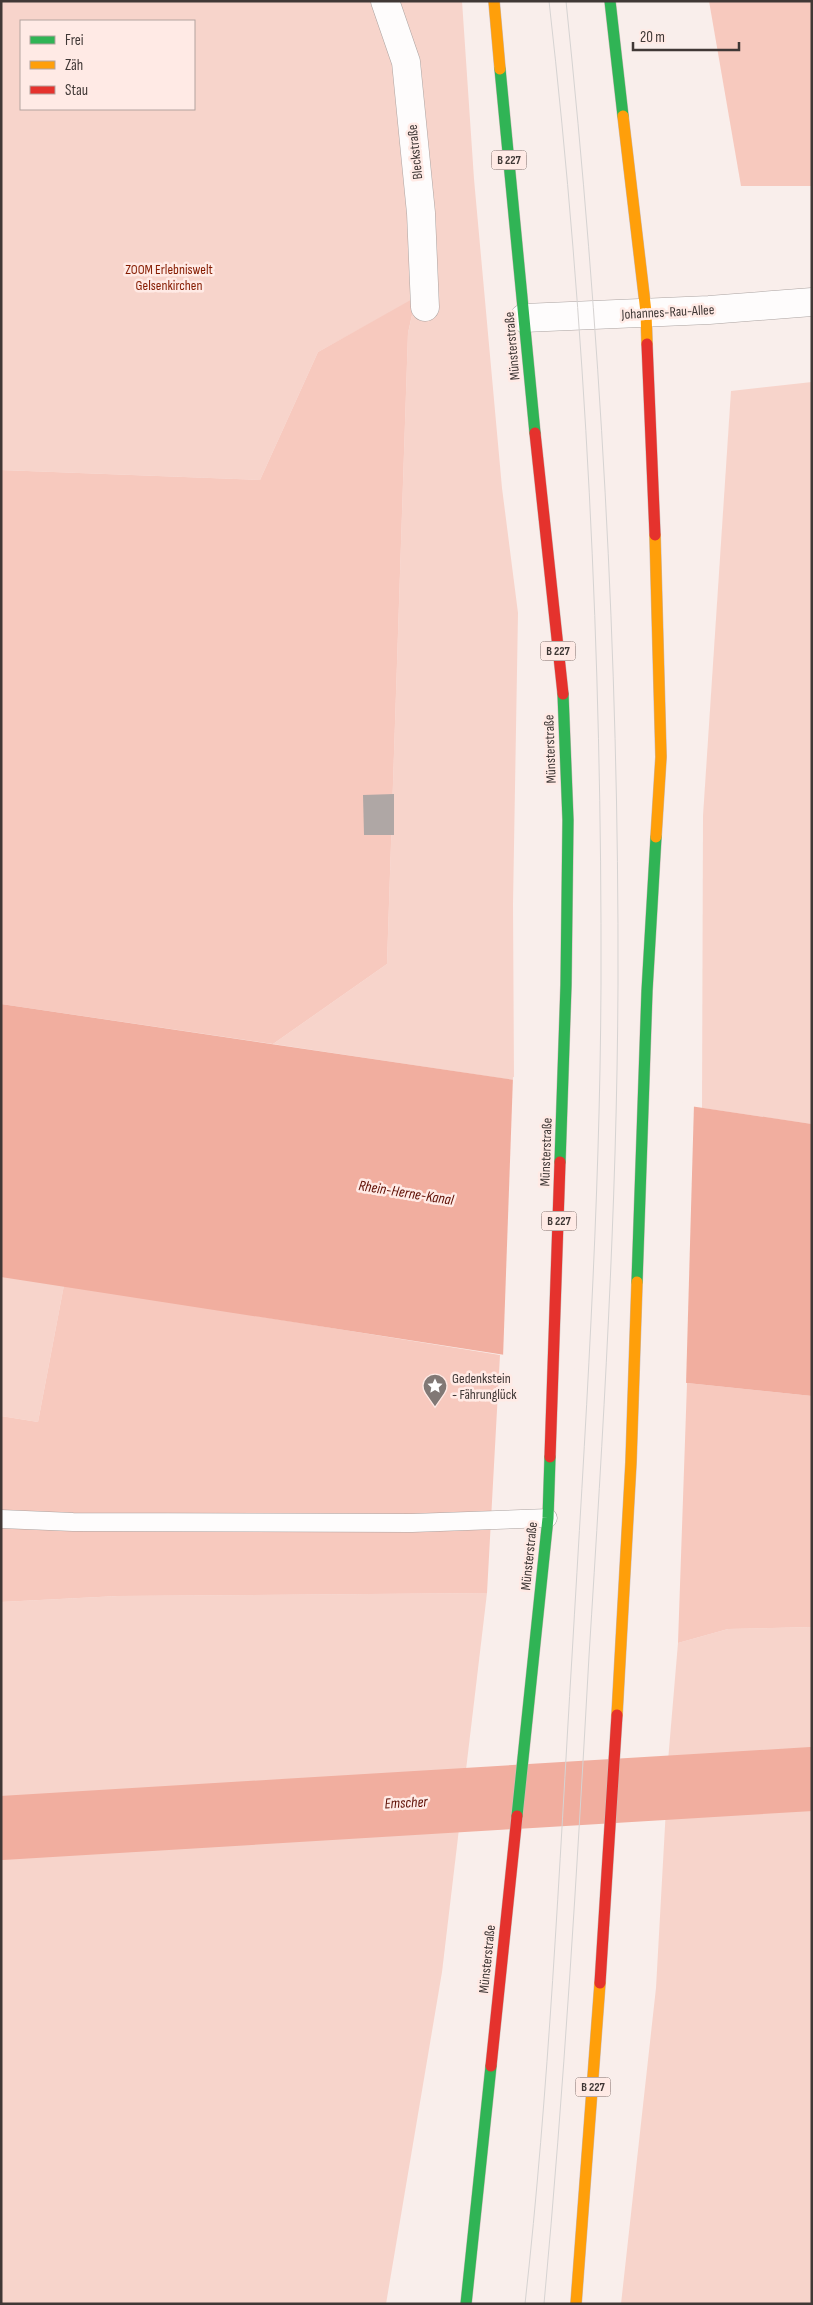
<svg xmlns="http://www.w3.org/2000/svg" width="813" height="2305" font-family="'Sofia Sans Condensed',sans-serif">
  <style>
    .green { fill: #f7d4cb; fill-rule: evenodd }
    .forest { fill: #f7c9be }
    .water { fill: #f1ae9f }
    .pier { fill: #f9eeeb }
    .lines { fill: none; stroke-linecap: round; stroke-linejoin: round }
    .river { stroke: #f1ae9f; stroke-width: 64 }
    .building { fill: #afa7a5 }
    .lane-casing { stroke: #aba3a1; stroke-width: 19 }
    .street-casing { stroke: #aba3a1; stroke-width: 29 }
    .fast-casing { stroke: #cbbbb7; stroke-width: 12 }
    .slow-casing { stroke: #cbbbb7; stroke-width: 12 }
    .jam-casing { stroke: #cbbbb7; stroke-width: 12 }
    .lane { stroke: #fefcfc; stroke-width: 18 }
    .street { stroke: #fefcfc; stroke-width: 28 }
    .fast { stroke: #30b455; stroke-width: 11 }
    .slow { stroke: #ff9f0a; stroke-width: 11 }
    .jam { stroke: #e5322d; stroke-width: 11 }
    .tram { stroke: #d6d3d2; stroke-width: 1 }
    .labels { text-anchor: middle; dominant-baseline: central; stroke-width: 5; stroke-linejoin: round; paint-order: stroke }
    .shield { fill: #ffeae5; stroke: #796d6a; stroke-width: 1 }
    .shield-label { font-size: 12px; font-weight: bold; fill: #403836 }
    .street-label { font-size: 14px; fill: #403836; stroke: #ffeae5 }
    .park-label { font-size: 14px; fill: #851b00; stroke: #ffeae5 }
    .poi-label { font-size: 14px; fill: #403836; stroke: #ffeae5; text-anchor: start }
    .water-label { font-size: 15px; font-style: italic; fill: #5d0c00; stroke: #ffeae5 }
  </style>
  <rect width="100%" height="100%" fill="#f9eeeb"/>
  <g class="green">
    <path d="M 1,1 L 462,1 L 474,179 L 502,488 L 518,613 L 513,904 L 514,1080 L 273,1044 L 387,964 L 408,333 L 416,298 L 318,352 L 260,480 L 1,470 ZM 21,21 L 194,21 L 194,109 L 21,109 Z"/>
    <path d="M 812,382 L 812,1124 L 702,1108 L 703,816 L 731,391 Z"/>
    <path d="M 1,1273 L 64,1285 L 38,1422 L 1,1416 Z"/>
    <path d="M 487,1593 L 442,1972 L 386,2304 L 1,2304 L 1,1602 L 118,1596 Z"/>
    <path d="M 812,1627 L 812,1752 L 668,1761 L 678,1643 L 728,1629 Z"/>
    <path d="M 812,1800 L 812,2304 L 621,2304 L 656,1988 L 666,1808 Z"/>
  </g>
  <g class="forest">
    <path d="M 709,1 L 812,1 L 812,186 L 741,186 Z"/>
    <path d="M 416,297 L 408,333 L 387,964 L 273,1044 L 1,1004 L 1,470 L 260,480 L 318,352 Z"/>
    <path d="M 64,1285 L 500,1355 L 487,1593 L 118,1596 L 1,1602 L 1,1416 L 38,1422 Z"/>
    <path d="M 687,1383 L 812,1396 L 812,1627 L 728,1629 L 678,1643 Z"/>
  </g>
  <g class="water">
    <path d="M 1,1004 L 812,1124 L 812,1396 L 687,1383 L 1,1277 Z"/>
    <path d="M 812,1752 L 812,1800 L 666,1808 L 668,1761 Z"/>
  </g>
  <path class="pier" d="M 513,1077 L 694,1104 L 686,1385 L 503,1358 Z"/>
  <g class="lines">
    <path class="river" d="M 1,1828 L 812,1779"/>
  </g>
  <path class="building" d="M 394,794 L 394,835 L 364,835 L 363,795 Z"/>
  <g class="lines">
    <defs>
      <path id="lane" d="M 1,1519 L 73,1522 L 412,1523 L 548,1518"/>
      <g id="street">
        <path d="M 385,1 L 406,62 L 421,213 L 425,307"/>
        <path d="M 524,318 L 709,310 L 812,302"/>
      </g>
      <g id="fast">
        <path d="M 610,1 L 623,116"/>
        <path d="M 500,69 L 535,433"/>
        <path d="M 560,1162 L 566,985 L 568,820 L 563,694"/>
        <path d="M 637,1282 L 647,991 L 656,837"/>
        <path d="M 517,1816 L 548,1518 L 550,1457"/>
        <path d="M 466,2304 L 491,2066"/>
      </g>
      <g id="slow">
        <path d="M 494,1 L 500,69"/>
        <path d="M 623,116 L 646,312 L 647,344"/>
        <path d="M 655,535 L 661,757 L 656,837"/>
        <path d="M 617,1715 L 631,1462 L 637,1282"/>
        <path d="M 576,2304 L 600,1983"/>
      </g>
      <g id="jam">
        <path d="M 647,344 L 655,535"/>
        <path d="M 535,433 L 563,694"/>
        <path d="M 550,1457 L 560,1162"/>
        <path d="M 600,1983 L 617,1715"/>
        <path d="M 491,2066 L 517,1816"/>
      </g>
    </defs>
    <use href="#lane" class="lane-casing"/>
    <use href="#street" class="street-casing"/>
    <use href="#fast" class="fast-casing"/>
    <use href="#slow" class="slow-casing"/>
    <use href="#jam" class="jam-casing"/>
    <use href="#lane" class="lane"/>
    <use href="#street" class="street"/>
    <use href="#fast" class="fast"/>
    <use href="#slow" class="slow"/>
    <use href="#jam" class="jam"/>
    <g class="tram">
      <path d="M 525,2304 C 549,2089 559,1872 572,1656 C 585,1433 600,1209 601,985 C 602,657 586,327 549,1"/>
      <path d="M 544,2304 C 564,2088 577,1872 589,1656 C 603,1433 617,1209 618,985 C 619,656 600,328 566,1"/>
    </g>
  </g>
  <defs>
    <symbol id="sight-pin" viewBox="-11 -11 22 30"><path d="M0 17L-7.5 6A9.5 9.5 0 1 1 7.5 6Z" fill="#817875" stroke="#ffeae5"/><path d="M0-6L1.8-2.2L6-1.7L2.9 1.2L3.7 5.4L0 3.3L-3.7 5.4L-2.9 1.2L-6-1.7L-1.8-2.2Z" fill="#fff"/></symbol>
  </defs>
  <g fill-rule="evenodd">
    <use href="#sight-pin" x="421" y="1372" width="28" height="38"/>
  </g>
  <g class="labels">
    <g class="shield">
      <rect x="491.5" y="150.5" width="35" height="19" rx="4"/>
      <rect x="540.5" y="641.5" width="35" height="19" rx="4"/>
      <rect x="541.5" y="1211.5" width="35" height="19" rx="4"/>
      <rect x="575.5" y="2077.5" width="35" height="19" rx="4"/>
    </g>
    <g class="shield-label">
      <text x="509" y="160">B 227</text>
      <text x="558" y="651">B 227</text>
      <text x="559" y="1221">B 227</text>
      <text x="593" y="2087">B 227</text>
    </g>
    <g class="street-label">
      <text transform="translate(415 152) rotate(-96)">Bleckstraße</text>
      <text transform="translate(668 312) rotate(-3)">Johannes-Rau-Allee</text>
      <text transform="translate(512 346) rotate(-95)">Münsterstraße</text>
      <text transform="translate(550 749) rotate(-92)">Münsterstraße</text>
      <text transform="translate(546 1152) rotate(-88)">Münsterstraße</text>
      <text transform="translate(529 1556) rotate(-84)">Münsterstraße</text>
      <text transform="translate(487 1959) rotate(-84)">Münsterstraße</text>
    </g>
    <g class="park-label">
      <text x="169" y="269">ZOOM Erlebniswelt<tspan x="169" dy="16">Gelsenkirchen</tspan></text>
    </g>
    <g class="poi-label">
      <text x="452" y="1378">Gedenkstein<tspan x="452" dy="16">- Fährunglück</tspan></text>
    </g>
    <g class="water-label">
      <text transform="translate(406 1193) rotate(9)">Rhein-Herne-Kanal</text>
      <text transform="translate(406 1803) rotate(-3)">Emscher</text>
    </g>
  </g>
  <rect width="813" height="2305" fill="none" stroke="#403836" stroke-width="5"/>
  <rect x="20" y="20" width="175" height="90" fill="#ffeae5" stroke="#b3a39f"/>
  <rect x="30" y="36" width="25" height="8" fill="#30b455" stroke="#b3a39f"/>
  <text x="65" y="45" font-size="15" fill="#403836">Frei</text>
  <rect x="30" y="61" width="25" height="8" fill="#ff9f0a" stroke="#b3a39f"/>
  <text x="65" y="70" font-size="15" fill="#403836">Zäh</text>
  <rect x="30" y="86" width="25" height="8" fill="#e5322d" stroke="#b3a39f"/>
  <text x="65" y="95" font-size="15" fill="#403836">Stau</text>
  <path d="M633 42v8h106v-8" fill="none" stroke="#403836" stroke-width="2.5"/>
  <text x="640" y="42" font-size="15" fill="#403836" stroke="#ffeae5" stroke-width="4" paint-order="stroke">20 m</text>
</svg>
